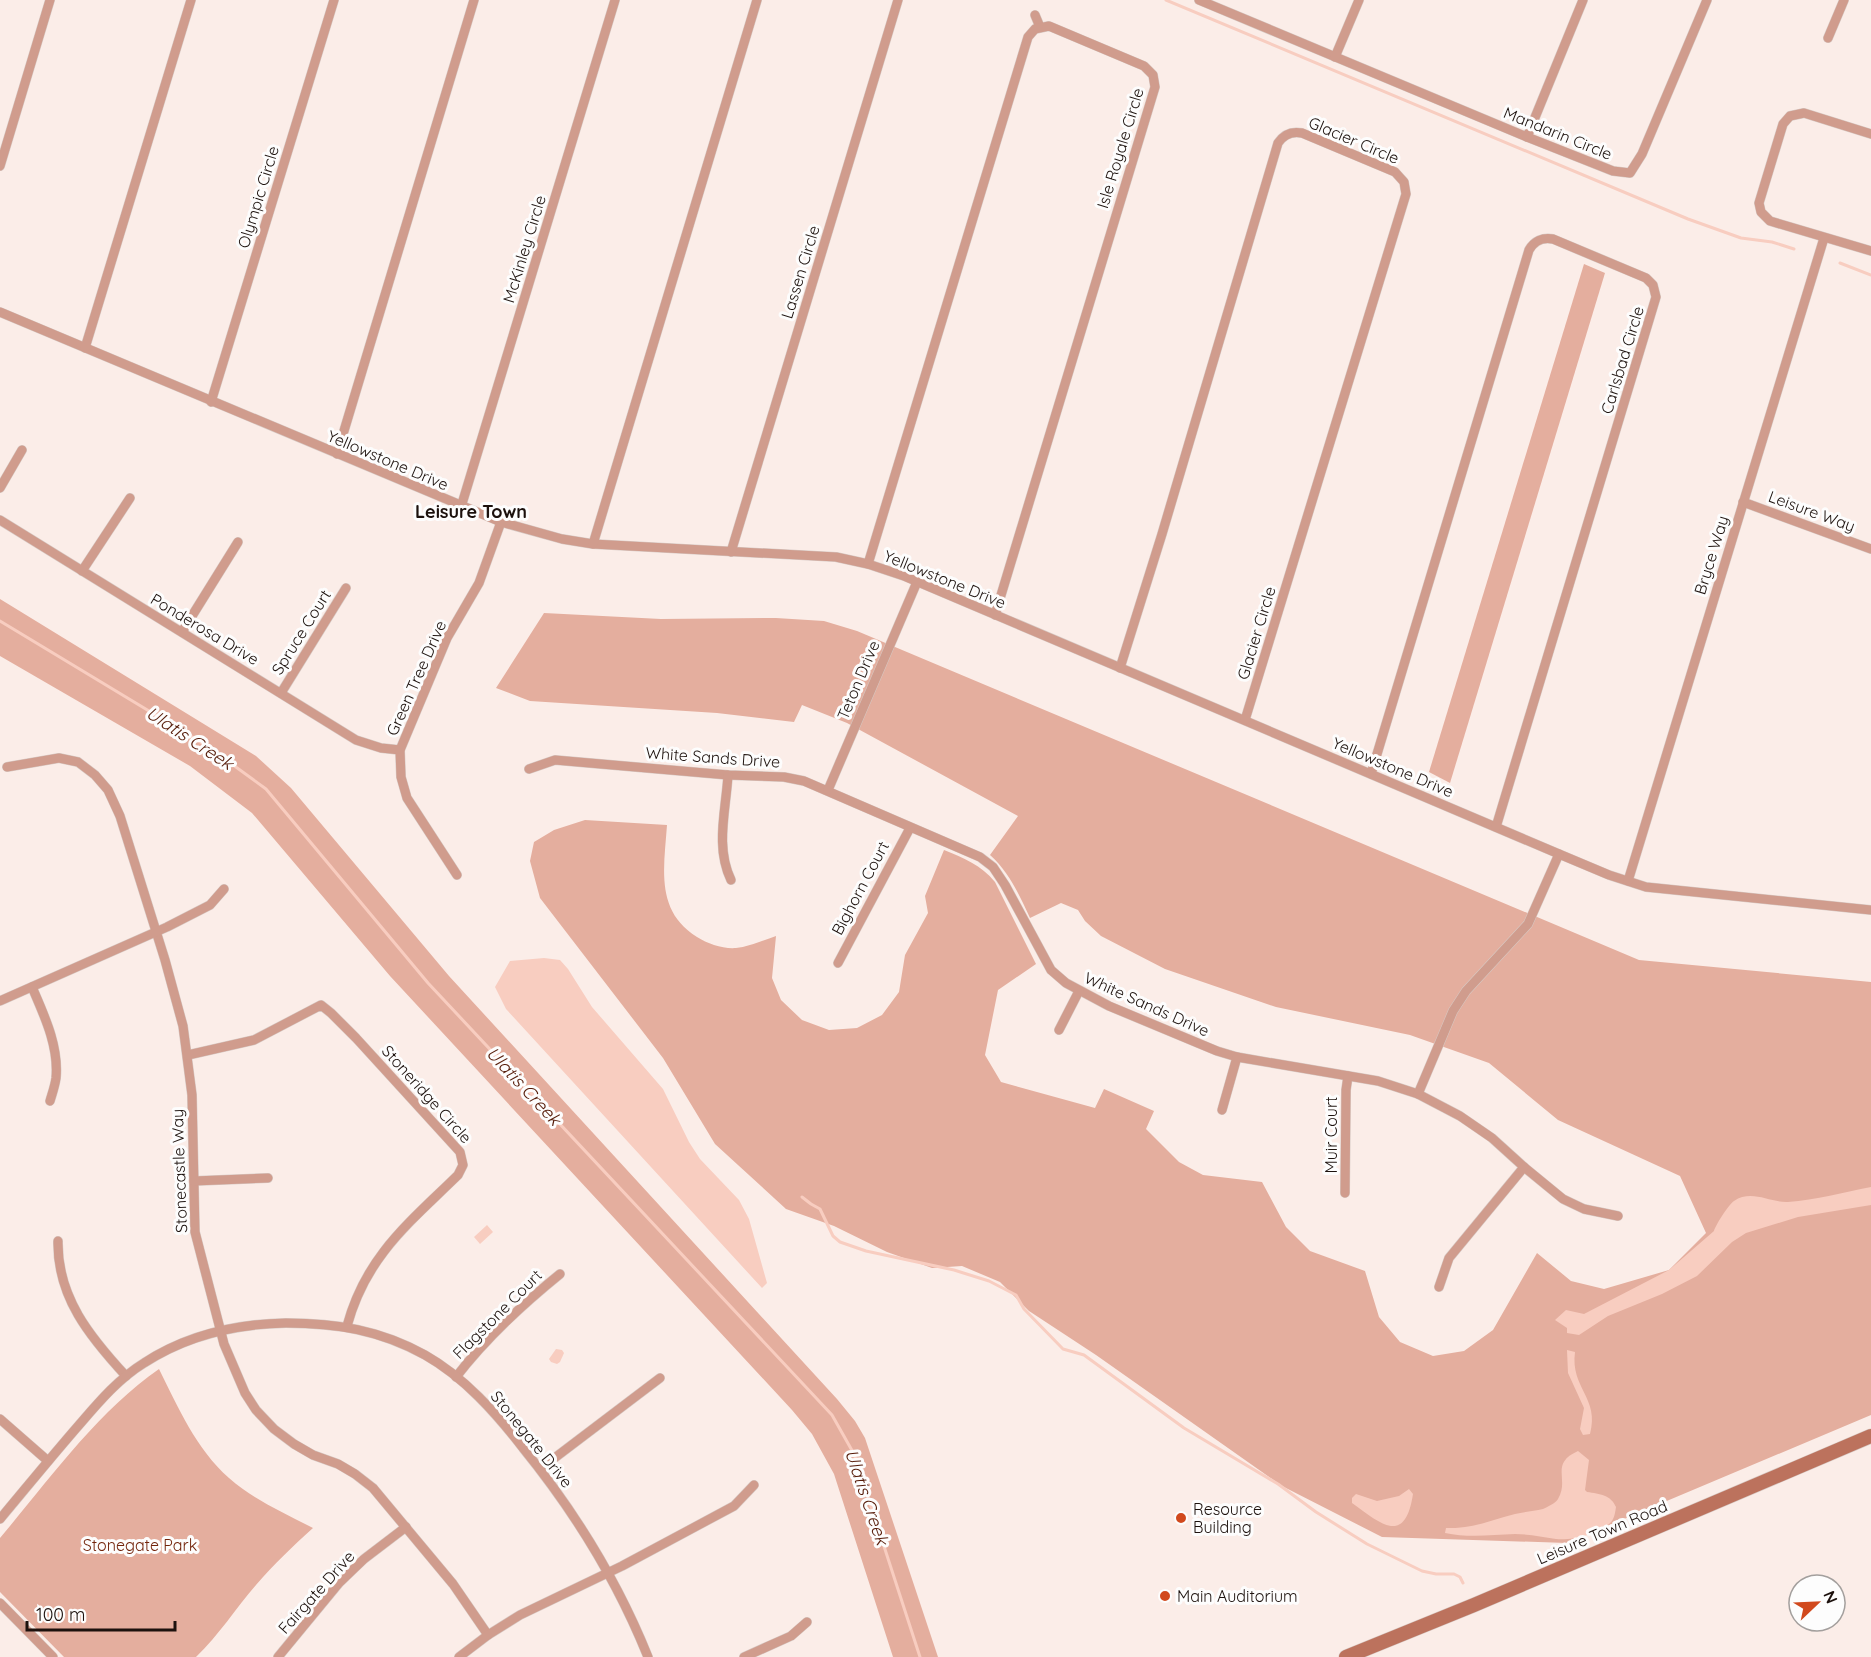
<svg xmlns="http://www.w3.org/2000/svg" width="1871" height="1657" font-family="Quicksand,sans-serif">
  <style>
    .green { fill: #e4ae9e }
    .water { fill: #f8cdc0 }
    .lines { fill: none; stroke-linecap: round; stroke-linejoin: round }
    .stream { stroke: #f8cdc0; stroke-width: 3 }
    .minor-casing { stroke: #d7cac5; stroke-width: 10 }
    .secondary-casing { stroke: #d7cac5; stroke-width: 15 }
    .minor { stroke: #d09c8d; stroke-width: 9 }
    .secondary { stroke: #bc725d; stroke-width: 14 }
    .poi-dot { fill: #d1491d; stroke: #fdfdfd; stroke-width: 2 }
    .labels { text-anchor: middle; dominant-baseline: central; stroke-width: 6; stroke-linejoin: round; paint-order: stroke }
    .street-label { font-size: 16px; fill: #1c110d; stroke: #fdfdfd }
    .poi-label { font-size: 16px; fill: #1c110d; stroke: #fdfdfd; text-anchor: start }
    .park-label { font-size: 16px; fill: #72230a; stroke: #fdfdfd }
    .neighbourhood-label { font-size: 18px; font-weight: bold; fill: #1c110d; stroke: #fdfdfd }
    .water-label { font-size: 18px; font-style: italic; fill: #551a07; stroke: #fdfdfd }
  </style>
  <rect width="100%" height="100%" fill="#fbede8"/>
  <g class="green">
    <path d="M 1584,264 L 1605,273 L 1450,783 L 1429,772 Z"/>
    <path d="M 0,599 L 256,756 L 291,788 L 449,976 L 837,1399 L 855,1421 L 865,1438 L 938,1657 L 893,1657 L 834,1474 L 812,1434 L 792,1410 L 390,976 L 252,813 L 190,766 L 0,656 Z"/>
    <path d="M 544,613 L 661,619 L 776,618 L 824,621 L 857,631 L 1639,960 L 1871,982 L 1871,1415 L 1567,1543 L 1382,1537 L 1282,1486 L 1096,1355 L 1029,1311 L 1000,1282 L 962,1266 L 932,1268 L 887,1252 L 834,1226 L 786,1209 L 715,1144 L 663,1058 L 540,898 L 530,861 L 534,842 L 554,830 L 585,820 L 667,825 C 664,868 655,911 697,937 C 708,944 723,949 736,948 C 749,947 764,940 776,936 L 772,978 L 781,1000 L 802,1020 L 829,1030 L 857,1028 L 882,1015 L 899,992 L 905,955 L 928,913 L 925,896 L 944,850 C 964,858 981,865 995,882 L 1036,964 L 998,990 L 985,1055 L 1001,1082 L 1095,1108 L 1104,1089 L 1154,1111 L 1146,1129 L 1179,1162 L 1203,1175 L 1262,1182 L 1286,1227 L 1310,1251 L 1365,1271 L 1379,1317 L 1400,1342 L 1433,1356 L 1464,1351 L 1493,1330 L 1537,1253 L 1571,1281 L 1604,1289 L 1669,1270 L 1706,1233 L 1680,1176 L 1558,1120 L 1489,1063 L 1410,1035 L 1276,1007 L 1165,969 L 1101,936 L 1085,921 L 1078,910 L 1061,903 L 1030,918 C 1019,895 1010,873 990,855 L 1018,816 L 847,723 L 802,705 L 794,722 L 717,713 L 530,701 L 496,688 Z"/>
    <path d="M 159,1369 C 178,1407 196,1449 229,1478 C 254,1500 284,1513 313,1528 C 293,1546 274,1564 256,1585 C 236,1608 219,1635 196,1657 L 64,1657 L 0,1592 L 0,1538 C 49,1480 97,1412 159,1369 Z"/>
  </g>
  <g class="water">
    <path d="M 544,958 L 560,960 L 568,969 L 592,1007 L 663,1089 L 689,1142 L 700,1159 L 739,1200 L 749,1219 L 767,1283 L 762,1288 L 506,1009 L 495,987 L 510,961 Z"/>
    <path d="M 1871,1187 L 1871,1205 L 1798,1217 L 1746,1233 L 1732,1242 L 1697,1276 L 1662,1294 L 1608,1316 L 1579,1335 L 1567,1333 L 1567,1328 L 1555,1320 L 1566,1310 L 1584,1314 L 1669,1270 L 1714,1231 C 1715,1226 1729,1204 1734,1201 C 1752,1189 1770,1203 1788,1202 C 1816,1200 1844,1192 1871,1187 Z"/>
    <path d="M 487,1225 L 493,1232 L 480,1244 L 474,1237 Z"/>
    <path d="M 556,1349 L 562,1350 L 564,1353 L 560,1362 L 557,1364 L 551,1362 L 549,1359 Z"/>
    <path d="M 1567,1350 L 1575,1352 C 1570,1388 1600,1398 1590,1434 L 1583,1435 L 1580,1429 L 1584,1408 L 1568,1373 Z"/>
    <path d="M 1578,1451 L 1589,1460 L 1585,1490 L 1587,1492 C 1600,1494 1611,1495 1616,1507 C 1615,1514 1614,1520 1609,1524 C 1598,1534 1571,1541 1556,1539 C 1542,1537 1529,1534 1515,1534 C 1491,1535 1468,1538 1445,1533 L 1446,1528 C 1452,1528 1459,1528 1465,1527 C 1482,1525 1498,1518 1515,1514 C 1524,1512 1534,1511 1543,1509 C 1547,1507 1556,1503 1558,1499 C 1570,1479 1549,1464 1578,1451 Z"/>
    <path d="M 1409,1489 L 1413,1494 C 1405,1546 1381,1524 1352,1503 L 1352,1498 L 1356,1494 L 1377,1501 L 1399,1496 Z"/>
  </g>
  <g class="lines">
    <g class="stream">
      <path d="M 1166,0 L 1688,219 L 1741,238 L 1772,242 L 1794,249"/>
      <path d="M 1840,263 L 1871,275"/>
      <path d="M 0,621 L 207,746 L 266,789 L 428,983 L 832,1415 L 854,1454 L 920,1657"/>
      <path d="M 802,1197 L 811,1204 L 820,1209 L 833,1236 L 840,1242 L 866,1251 L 954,1270 L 989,1281 L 1016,1295 L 1024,1309 L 1063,1349 L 1084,1355 L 1184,1428 L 1278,1484 L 1316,1512 L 1367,1544 L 1422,1571 L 1436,1574 L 1454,1574 L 1460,1577 L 1463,1583"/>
    </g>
    <defs>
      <g id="minor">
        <path d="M 1199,0 L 1527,137 L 1613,171 L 1630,173 L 1642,154 L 1707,0"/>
        <path d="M 1035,15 L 1040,27"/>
        <path d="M 1828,38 L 1844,0"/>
        <path d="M 1335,57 L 1359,0"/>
        <path d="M 1871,134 L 1804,113 L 1790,116 L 1783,124 L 1759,203 L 1761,212 L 1770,221 L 1871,251"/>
        <path d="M 1527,137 L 1583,0"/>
        <path d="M 0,166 L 50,0"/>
        <path d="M 0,312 L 501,522 L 562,539 L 593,544 L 836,557 L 868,564 L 904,576 L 1559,854 L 1609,875 L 1646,887 L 1871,910"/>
        <path d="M 85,348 L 191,0"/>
        <path d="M 211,402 L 334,0"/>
        <path d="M 337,454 L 474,0"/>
        <path d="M 0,488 L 22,450"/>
        <path d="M 1743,502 L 1871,549"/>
        <path d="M 461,507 L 615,0"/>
        <path d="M 0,520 L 356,740 L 381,748 L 400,750"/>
        <path d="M 593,544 L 757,0"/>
        <path d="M 731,552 L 898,0"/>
        <path d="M 868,564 L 1028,37 L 1035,29 L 1049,26 L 1144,66 L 1153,75 L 1155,87 L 995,615"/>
        <path d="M 82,571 L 130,498"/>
        <path d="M 182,632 L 238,542"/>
        <path d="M 1120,668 L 1162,534 L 1278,143 C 1284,134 1292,131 1302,133 L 1395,172 L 1404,182 L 1406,194 L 1245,720"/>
        <path d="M 281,693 L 346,588"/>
        <path d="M 7,767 L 59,758 L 78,762 L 95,775 L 108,790 L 120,816 L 165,960 L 183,1026 L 192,1095 L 195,1232 L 224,1344 L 245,1393 L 256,1410 L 274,1429 L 294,1444 L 313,1455 L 338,1464 L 355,1474 L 373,1488 L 453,1584 L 488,1635"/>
        <path d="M 529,769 L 555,760 L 728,775 L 784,777 L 804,781 L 980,857 L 993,867 L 1005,885 L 1051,970 L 1066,983 L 1109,1006 L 1217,1051 L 1237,1057 L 1378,1081 L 1418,1094 L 1460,1116 L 1492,1138 L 1524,1167 L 1563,1199 L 1584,1209 L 1618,1216"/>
        <path d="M 1371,774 L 1529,250 C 1534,241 1543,237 1553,239 L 1646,278 L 1653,285 L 1656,297 L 1496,827"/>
        <path d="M 728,775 C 726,810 715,847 731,880"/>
        <path d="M 828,790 L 917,582"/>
        <path d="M 457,875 L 407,798 L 401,777 L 400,750 L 447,638 L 479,583 L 501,522"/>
        <path d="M 1628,881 L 1824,238"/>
        <path d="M 838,963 L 910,828"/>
        <path d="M 32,987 C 44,1015 59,1046 56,1078 C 55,1086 52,1094 50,1101"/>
        <path d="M 0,1001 L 167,927 L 210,905 L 224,889"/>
        <path d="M 1059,1030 L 1079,991"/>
        <path d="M 188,1055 L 254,1040 L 321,1005 L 331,1013 L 356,1038 L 460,1152 L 463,1165 L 458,1175 C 409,1223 366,1256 347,1326"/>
        <path d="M 1418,1094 L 1453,1011 L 1466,991 L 1528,924 L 1559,854"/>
        <path d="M 1222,1110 L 1237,1057"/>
        <path d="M 194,1181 L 268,1178"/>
        <path d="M 1345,1193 L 1346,1090 L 1348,1076"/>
        <path d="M 58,1241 C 57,1297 90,1337 126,1376"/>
        <path d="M 1439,1287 L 1449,1258 L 1524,1167"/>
        <path d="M 456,1377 C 485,1339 523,1304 560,1274"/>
        <path d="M 0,1419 L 48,1461"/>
        <path d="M 540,1469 L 660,1378"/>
        <path d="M 0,1519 C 26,1488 52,1456 79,1425 C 98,1403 118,1379 144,1363 C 187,1335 234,1324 286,1323 C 336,1323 380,1330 425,1355 C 464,1377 496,1413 523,1448 C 575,1512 617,1580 648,1657"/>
        <path d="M 0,1603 L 53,1657"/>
        <path d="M 278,1657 L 339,1583 L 364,1559 L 406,1527"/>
        <path d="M 459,1657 L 488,1635 L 520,1615 L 622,1566 L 734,1506 L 754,1485"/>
        <path d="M 744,1657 L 791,1636 L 807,1622"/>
      </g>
      <path id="secondary" d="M 1346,1657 L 1474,1605 L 1871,1436"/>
    </defs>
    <use href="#minor" class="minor-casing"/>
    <use href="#secondary" class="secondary-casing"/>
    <use href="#minor" class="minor"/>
    <use href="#secondary" class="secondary"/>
  </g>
  <g class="poi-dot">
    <circle cx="1181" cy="1518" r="6"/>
    <circle cx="1165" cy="1596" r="6"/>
  </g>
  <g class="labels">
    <g class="street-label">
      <text transform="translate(1558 133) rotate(22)">Mandarin Circle</text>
      <text transform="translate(1354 140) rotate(23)">Glacier Circle</text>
      <text transform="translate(1120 148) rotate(-73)">Isle Royale Circle</text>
      <text transform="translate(258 197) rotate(-73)">Olympic Circle</text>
      <text transform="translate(524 249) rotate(-73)">McKinley Circle</text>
      <text transform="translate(800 272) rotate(-73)">Lassen Circle</text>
      <text transform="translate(1622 360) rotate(-73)">Carlsbad Circle</text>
      <text transform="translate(388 460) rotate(23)">Yellowstone Drive</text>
      <text transform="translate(1812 511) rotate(20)">Leisure Way</text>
      <text transform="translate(1711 555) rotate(-73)">Bryce Way</text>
      <text transform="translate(945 579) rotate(22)">Yellowstone Drive</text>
      <text transform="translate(205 629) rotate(31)">Ponderosa Drive</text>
      <text transform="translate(301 632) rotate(-58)">Spruce Court</text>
      <text transform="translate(1256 633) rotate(-73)">Glacier Circle</text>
      <text transform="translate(416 678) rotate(-66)">Green Tree Drive</text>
      <text transform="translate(858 680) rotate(-67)">Teton Drive</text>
      <text transform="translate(713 757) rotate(4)">White Sands Drive</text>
      <text transform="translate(1393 767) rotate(23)">Yellowstone Drive</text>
      <text transform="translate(860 888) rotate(-62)">Bighorn Court</text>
      <text transform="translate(1147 1004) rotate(24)">White Sands Drive</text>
      <text transform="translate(427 1094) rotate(48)">Stoneridge Circle</text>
      <text transform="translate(1331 1135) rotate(-90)">Muir Court</text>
      <text transform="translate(179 1171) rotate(-92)">Stonecastle Way</text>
      <text transform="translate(497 1314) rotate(-45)">Flagstone Court</text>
      <text transform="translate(532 1439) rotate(51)">Stonegate Drive</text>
      <text transform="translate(1602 1532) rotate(-23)">Leisure Town Road</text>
      <text transform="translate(316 1592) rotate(-48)">Fairgate Drive</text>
    </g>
    <g class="poi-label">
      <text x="1193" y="1509">Resource<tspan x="1193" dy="18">Building</tspan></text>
      <text x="1177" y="1596">Main Auditorium</text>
    </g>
    <g class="park-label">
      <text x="140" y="1545">Stonegate Park</text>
    </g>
    <g class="neighbourhood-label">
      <text x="471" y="511">Leisure Town</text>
    </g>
    <g class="water-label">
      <text transform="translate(190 738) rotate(33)">Ulatis Creek</text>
      <text transform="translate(524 1086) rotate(47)">Ulatis Creek</text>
      <text transform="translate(867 1497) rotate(71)">Ulatis Creek</text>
    </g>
  </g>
  <g transform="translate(1817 1603) rotate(67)"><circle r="28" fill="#fdfdfd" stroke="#a39f9d" stroke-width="1.5"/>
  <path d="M0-4.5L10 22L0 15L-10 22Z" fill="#d1491d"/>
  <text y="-9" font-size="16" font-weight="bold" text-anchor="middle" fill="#1c110d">N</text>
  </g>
  <path d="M27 1621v9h148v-9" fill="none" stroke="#1c110d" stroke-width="3"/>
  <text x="36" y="1621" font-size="18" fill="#1c110d" stroke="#fdfdfd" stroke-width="4.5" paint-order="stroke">100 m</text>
</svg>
